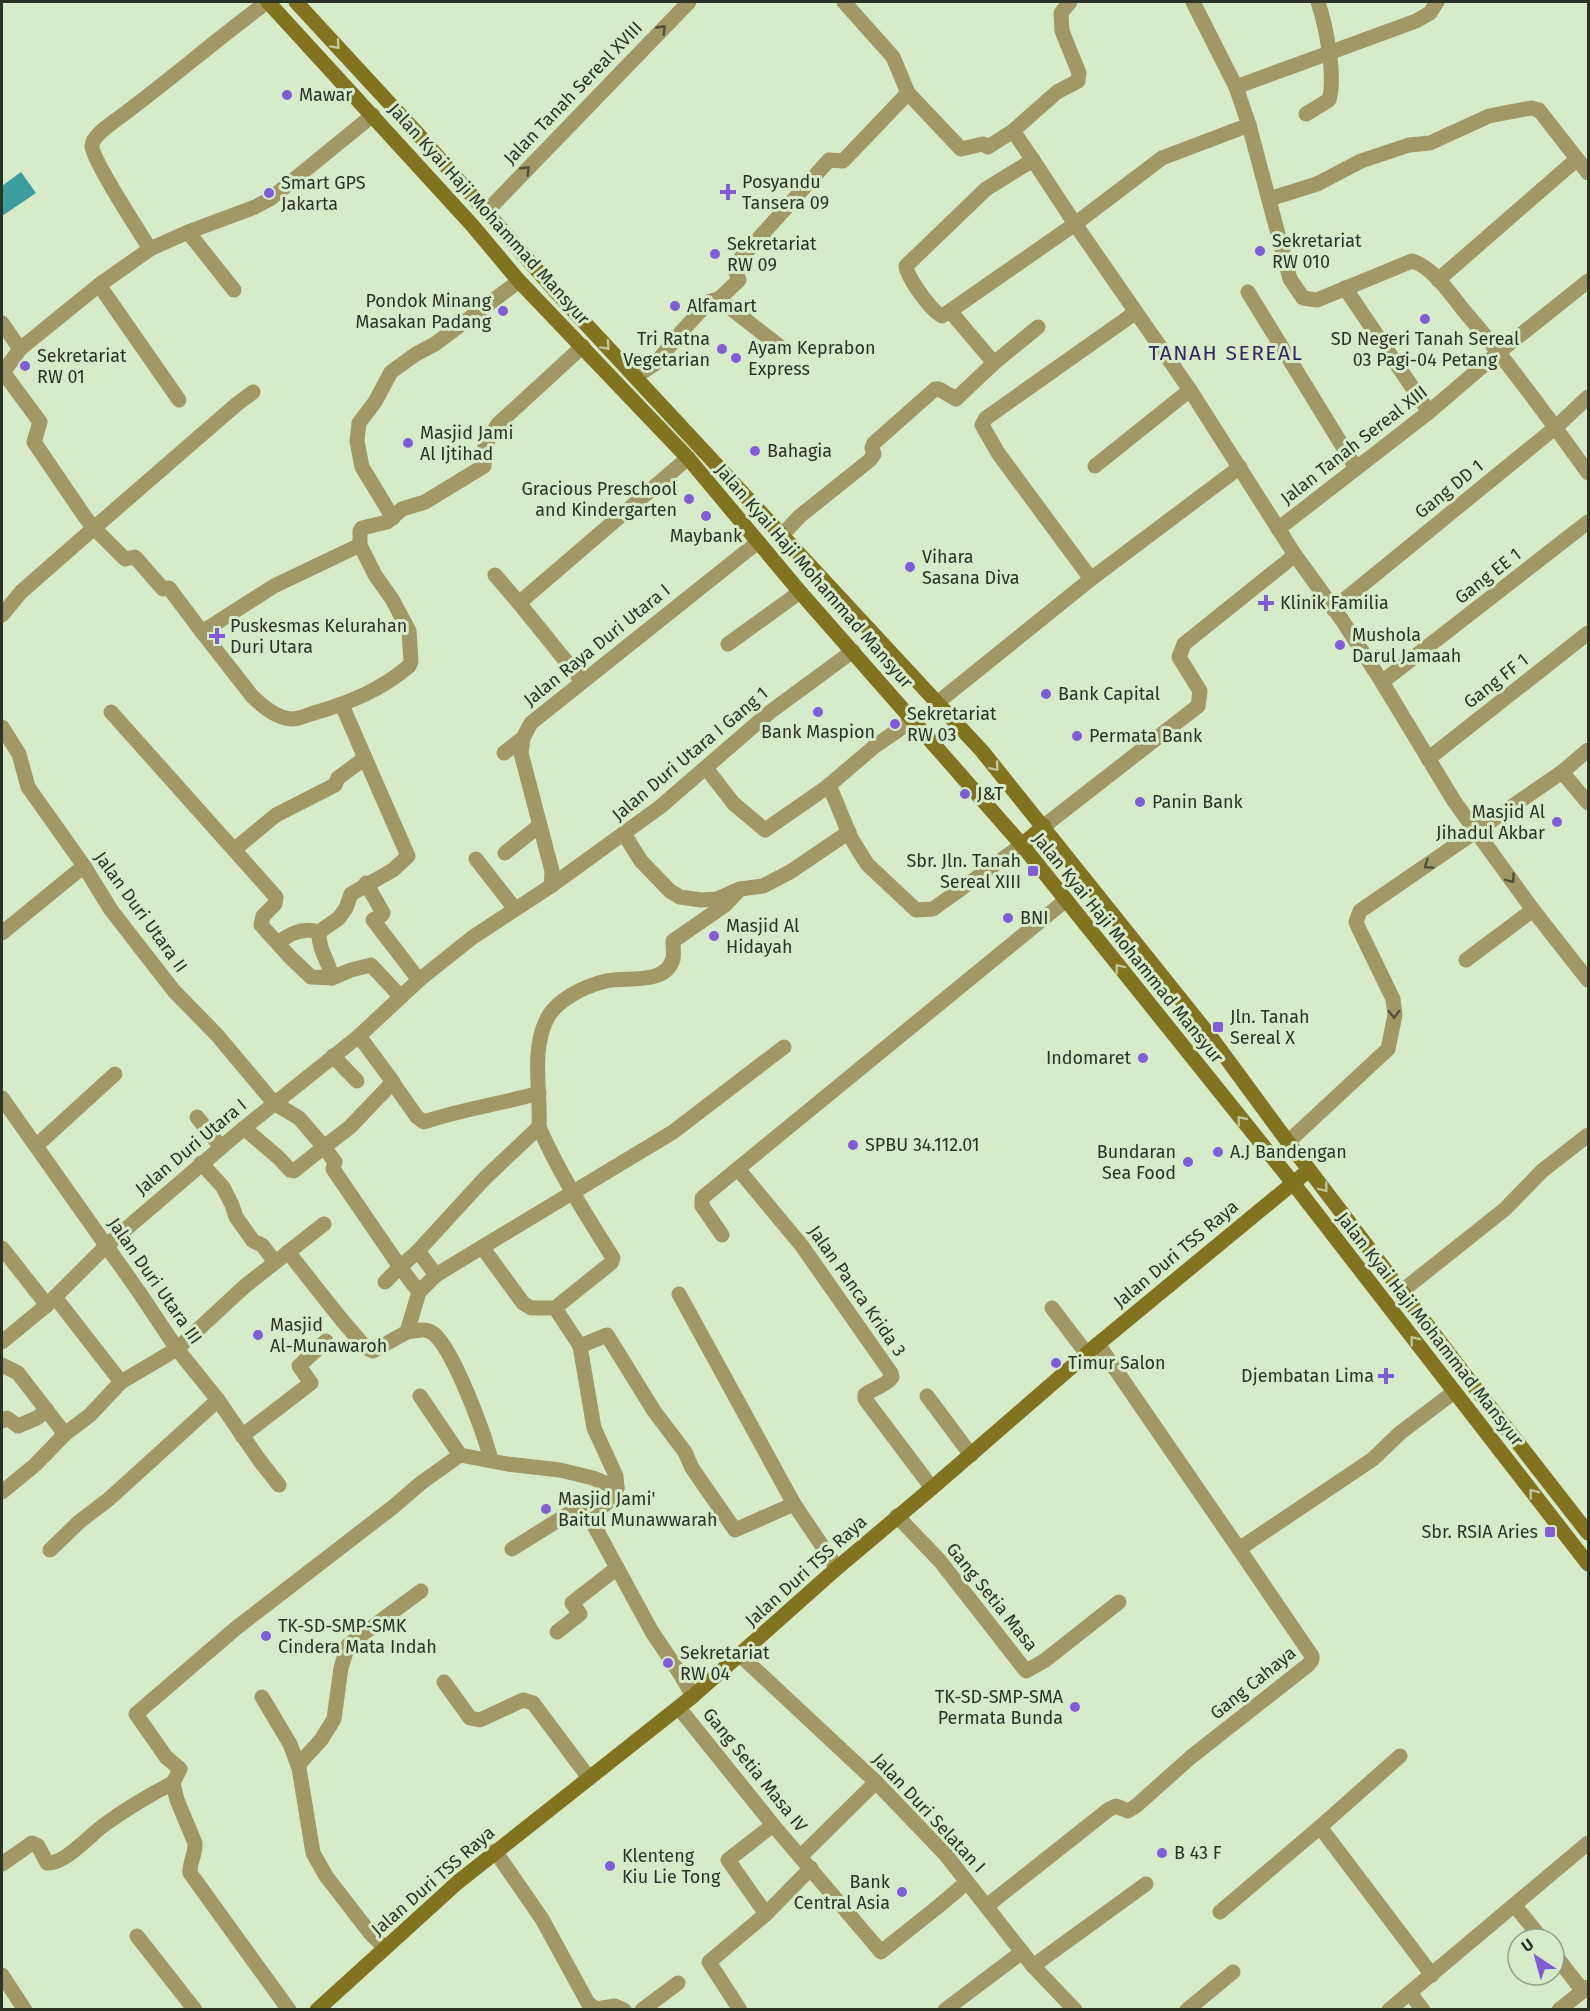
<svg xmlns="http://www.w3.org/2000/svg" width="1590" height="2011" font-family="'Fira Sans',sans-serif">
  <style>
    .water { fill: #3c9d9e }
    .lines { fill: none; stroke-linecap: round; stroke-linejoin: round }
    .street { stroke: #a19868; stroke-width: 15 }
    .secondary { stroke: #827320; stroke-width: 15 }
    .oneway { stroke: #4f513a }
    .oneway2 { stroke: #bec796 }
    .poi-dot { fill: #7f5dd8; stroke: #d8ebc9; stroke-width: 2 }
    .labels { text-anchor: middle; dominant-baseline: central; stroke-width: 6; stroke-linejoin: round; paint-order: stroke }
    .street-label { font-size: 18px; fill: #2c3326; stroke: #d8ebc9 }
    .poi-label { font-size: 18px; fill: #2c3326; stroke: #d8ebc9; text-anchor: start }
    .quarter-label { font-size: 21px; letter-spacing: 1.5px; fill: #362660; stroke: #d8ebc9 }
  </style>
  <rect width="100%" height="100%" fill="#d8ebc9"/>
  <path class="water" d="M 21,172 L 36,193 L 2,216 L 2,186 Z"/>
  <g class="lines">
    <g class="street">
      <path d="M 1193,2 L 1236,87 L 1249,125 L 1290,279 L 1303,298 L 1317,300 L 1412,261 C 1432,266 1452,296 1465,312 C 1509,363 1549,418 1588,473"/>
      <path d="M 1236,87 L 1416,21 L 1430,13 L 1437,2"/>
      <path d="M 908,93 L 961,149 L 983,144 L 988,147 L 1013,131"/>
      <path d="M 1306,114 L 1329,100 C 1336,76 1326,26 1318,2"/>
      <path d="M 1249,125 L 1162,158 L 1075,224 L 1190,390 L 1295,555 L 1342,620 L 1382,682 L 1454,801 L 1533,910 L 1588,980"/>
      <path d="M 1033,160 L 1013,131 L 1057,92 L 1078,81 L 1079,73 L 1062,31 L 1061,13 L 1070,2"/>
      <path d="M 1269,199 L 1317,184 L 1361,161 L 1409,145 L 1430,143 L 1489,116 L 1531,108 L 1539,110 L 1588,173"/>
      <path d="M 486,212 L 689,2"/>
      <path d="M 188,232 L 234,290"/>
      <path d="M 150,249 C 140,233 92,159 92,146 C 92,136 112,123 120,117 C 170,80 217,39 267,2"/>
      <path d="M 1438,280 L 1577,159"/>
      <path d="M 99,285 L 179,400"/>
      <path d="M 1345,288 L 1429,412"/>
      <path d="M 1248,292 L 1356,468"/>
      <path d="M 719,299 L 779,346"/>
      <path d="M 950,311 L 942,316 C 931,311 907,277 906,266 L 986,189 L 1033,160 L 1075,224 L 950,311 L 994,363"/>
      <path d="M 2,323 L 20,349"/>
      <path d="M 3,372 L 40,422 L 34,442 L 85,517 L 94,528 L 237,404 L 253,392"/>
      <path d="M 2,374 L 20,349 L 99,285 L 150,249 L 188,232 L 255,207 L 270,199 L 373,115"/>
      <path d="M 635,377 L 656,363 L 682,331 L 710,301 L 719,299 L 739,280 L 735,270 L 741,258 L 829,160 L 843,161 L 908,93 L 893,57 L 844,2"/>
      <path d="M 1095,466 L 1190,390"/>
      <path d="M 393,518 L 362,467 L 357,441 L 359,423 L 375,402 L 391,372 L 416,354 L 435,344 L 519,281"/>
      <path d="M 1278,529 L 1429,412 L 1499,352 L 1588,281"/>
      <path d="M 782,535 L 800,516 L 870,460 L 874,454 L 872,448 L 874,443 L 935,389 L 939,389 L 956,399 L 994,363 L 1038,327"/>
      <path d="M 495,575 L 519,603 L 688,458"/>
      <path d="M 1091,579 L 998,453 L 982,425 L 986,418 L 1136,312"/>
      <path d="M 519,603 L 582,681"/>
      <path d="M 1333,609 L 1556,427 L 1588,397"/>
      <path d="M 2,615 L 21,592 L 94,528 L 125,559 L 135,557 L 163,589 L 169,588 L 202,632 L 274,586 L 360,545 L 360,531 L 362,528 L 387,522 L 402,509 L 425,502 L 484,466 L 485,445 L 498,424 L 583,346"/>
      <path d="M 202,632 L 252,696 C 262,706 277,718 292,719 C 299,719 307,715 314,713 C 349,703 381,690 409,666 L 411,662 L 409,631 L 392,599 L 375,575 L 360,545"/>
      <path d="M 728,644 L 800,592"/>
      <path d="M 1382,682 L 1588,522"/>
      <path d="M 937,703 L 1091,579 L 1240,467"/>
      <path d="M 111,712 L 276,897 L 275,904 L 263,916 L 261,925 L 290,957 L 311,977 L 332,978 L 351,970 L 371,965 L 400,996"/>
      <path d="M 2,727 L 19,754 L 28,787 L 84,866 L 111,910 L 174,991 L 217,1035 L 274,1103 L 299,1118 L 324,1147 L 294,1171 L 290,1170 L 279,1158 L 244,1128"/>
      <path d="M 504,753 L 523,738"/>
      <path d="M 1428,759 L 1588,633"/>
      <path d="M 706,768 L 734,804 L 765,830 L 827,787 L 875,746 L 913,720"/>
      <path d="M 1562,772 L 1588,803"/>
      <path d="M 829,785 L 851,838 L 867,864 L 916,910 L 933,909 L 1022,845"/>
      <path d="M 1044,826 L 1198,706 L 1200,691 L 1179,657 L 1184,644 L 1295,555"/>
      <path d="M 624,834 L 641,861 L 670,891 L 680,897 L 701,900 L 717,899 L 740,889 L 763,886 L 790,872 L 849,832"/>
      <path d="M 235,849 L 276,815 L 335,785 L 338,778 L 365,758 L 342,705"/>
      <path d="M 505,853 L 540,825"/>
      <path d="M 476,859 L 515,909"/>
      <path d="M 366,883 L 383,913 L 382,915 L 373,920 L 419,980"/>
      <path d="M 551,886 L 660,807 L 770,712 L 853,651"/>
      <path d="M 319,932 C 318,950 329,961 332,978"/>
      <path d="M 2,933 L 84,866"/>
      <path d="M 278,943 C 290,933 304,927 319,932 L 339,918 L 346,908 L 351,894 L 393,870 L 408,856 L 365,758"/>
      <path d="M 1466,960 L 1533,910"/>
      <path d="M 359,1036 L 393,1082 L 350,1127 L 324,1147 L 335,1162 L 333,1169 L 400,1267 L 418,1251 L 436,1275"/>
      <path d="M 333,1056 L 357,1081"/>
      <path d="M 393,1083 L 417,1117 L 424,1122 C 462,1109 501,1104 539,1093"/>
      <path d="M 2,1098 L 139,1292 L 177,1349 L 218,1400 L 260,1461 L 279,1485"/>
      <path d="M 197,1117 L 221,1147"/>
      <path d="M 1288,1142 L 1388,1049 L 1395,1015 L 1393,999 L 1359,929 L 1356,922 L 1360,911 L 1562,772 L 1588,750"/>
      <path d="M 36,1146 L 115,1074"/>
      <path d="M 201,1163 L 223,1187 L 232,1205 L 236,1217 L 253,1241 L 262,1245 L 275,1262"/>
      <path d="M 738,1169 L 802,1246 L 891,1373 L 892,1377 C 886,1386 873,1388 865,1395 L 865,1399 L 932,1488"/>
      <path d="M 722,1235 L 702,1206 L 702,1198 L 1066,900"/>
      <path d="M 482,1247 L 523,1303 L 531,1308 L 555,1308 L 611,1263 L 613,1258 C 586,1215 559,1173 539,1127"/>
      <path d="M 2,1248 L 47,1305"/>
      <path d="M 418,1251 L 485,1178 L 539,1127 C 541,1093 531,1052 546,1021 C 555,1000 585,986 606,981 C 626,976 665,986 673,959 C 674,954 673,946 673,941 L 725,905 L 740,889"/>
      <path d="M 288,1252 L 341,1319 L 366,1348 L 373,1351 L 407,1332 L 419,1292 L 436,1275 L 673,1132 L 784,1047"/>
      <path d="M 385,1282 L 400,1267 L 419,1292"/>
      <path d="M 1402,1291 L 1505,1209 L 1542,1171 L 1588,1135"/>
      <path d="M 679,1294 L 794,1504 L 837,1568"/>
      <path d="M 55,1297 L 121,1382"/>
      <path d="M 555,1308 L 580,1346 L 607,1335 L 654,1411 L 685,1452 L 692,1468 L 735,1530 L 794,1504"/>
      <path d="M 1052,1308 L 1087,1354"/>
      <path d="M 407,1332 C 416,1331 426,1327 434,1334 C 454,1351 484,1433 491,1460"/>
      <path d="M 2,1342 L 47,1305 L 106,1246 L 244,1128 L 359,1036 L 419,980 L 473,937 L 551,886 L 552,871 L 521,753 L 523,738 L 531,723 L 758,542"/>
      <path d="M 1098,1344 L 1239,1549"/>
      <path d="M 580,1346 L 594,1428 L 616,1476 L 617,1488 L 613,1498 L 590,1517"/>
      <path d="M 2,1365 L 18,1373 L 21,1377 L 65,1434"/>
      <path d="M 420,1396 L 460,1455 L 507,1464 L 560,1470 L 593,1478 L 617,1488"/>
      <path d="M 927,1396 L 971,1455"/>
      <path d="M 2,1421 L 7,1418 L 18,1426 L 37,1418 L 47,1410"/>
      <path d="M 242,1436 L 311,1383 L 299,1366 L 326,1341"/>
      <path d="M 2,1492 L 35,1465 L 65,1434 L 90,1415 L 121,1382 L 177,1349 L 245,1286 L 324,1224"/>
      <path d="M 897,1516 L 940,1561 L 1026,1671 L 1044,1661 L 1119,1602"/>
      <path d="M 512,1549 L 568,1514 L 584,1507 L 652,1632 L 679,1672 L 693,1696"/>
      <path d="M 50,1550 L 79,1522 L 109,1499 L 218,1400"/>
      <path d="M 557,1632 L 580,1614 L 572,1603 L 617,1568"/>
      <path d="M 740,1655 L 876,1782 L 946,1855 L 1033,1966 L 1075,2010"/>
      <path d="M 444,1682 L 470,1718 L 480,1720 L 523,1700 L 533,1703 L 589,1778"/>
      <path d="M 262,1697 L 290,1744 L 299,1768 L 313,1853 L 326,1876 L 370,1933 L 385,1948"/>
      <path d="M 679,1708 L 773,1825 L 881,1952 L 940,1905 L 967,1882"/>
      <path d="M 1400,1756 L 1320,1827 L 1432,1975"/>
      <path d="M 298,1765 L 321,1740 L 334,1719 L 341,1668 L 348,1645 L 421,1591"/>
      <path d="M 495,1851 L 542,1919 L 588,2003 L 596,2009 L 615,2006 L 624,2010"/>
      <path d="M 801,1856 L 876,1782"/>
      <path d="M 2,1864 L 32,1843 L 38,1846 L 47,1863 C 64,1865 90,1835 104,1825 C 126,1809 149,1795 173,1783"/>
      <path d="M 988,1905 L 1108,1810 L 1116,1806 L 1128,1811 L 1136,1806 L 1191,1757 L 1308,1665 L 1312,1660 L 1312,1656 L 1239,1549 L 1373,1459 L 1400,1433 L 1454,1392"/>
      <path d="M 1514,1905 L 1542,1939"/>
      <path d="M 1220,1912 L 1320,1827"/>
      <path d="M 766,1914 L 811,1868"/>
      <path d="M 137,1936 L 195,2010"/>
      <path d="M 1554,1954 L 1583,1991"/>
      <path d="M 1033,1966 L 1146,1884"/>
      <path d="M 2,1975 L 25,2010"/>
      <path d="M 1410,1993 L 1423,2010"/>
      <path d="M 289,2010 L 190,1873 C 189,1863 196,1854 195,1843 L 177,1800 L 173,1783 L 180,1769 L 166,1757 L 136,1714 L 235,1629 L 393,1507 L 421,1483 L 460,1455"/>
      <path d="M 642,2010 L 678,1983"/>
      <path d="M 740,2010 L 709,1962 L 766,1914 L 728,1860 L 773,1825"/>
      <path d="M 945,2010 L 1022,1952"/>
      <path d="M 1187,2010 L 1233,1972"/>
      <path d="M 1389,2010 L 1588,1843"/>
      <path d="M 1559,2010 L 1588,1987"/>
    </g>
    <g class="secondary">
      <path d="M 268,2 L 472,225 L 519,281 L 688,458 L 800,592 L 1022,845 L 1293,1183 L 1588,1564"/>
      <path d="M 296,2 L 417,133 L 558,294 L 982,751 L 1210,1036 L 1288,1142 L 1469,1380 L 1588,1533"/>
      <path d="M 1022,845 L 1044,826"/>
      <path d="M 317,2010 L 458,1882 L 693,1696 L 837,1568 L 932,1488 L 1098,1344 L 1309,1170"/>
    </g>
  </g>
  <defs><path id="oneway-chevron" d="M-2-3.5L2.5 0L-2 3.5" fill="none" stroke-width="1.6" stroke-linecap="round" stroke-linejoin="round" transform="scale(1.5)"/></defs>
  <g class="oneway">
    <use href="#oneway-chevron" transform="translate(662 29) rotate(-46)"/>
    <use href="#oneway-chevron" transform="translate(526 170) rotate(-46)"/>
    <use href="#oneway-chevron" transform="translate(1428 865) rotate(146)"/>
    <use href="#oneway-chevron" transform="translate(1511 879) rotate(54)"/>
    <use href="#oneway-chevron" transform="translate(1394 1014) rotate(89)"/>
  </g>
  <g class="oneway2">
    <use href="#oneway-chevron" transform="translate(336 45) rotate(47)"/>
    <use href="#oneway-chevron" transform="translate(606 346) rotate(47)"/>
    <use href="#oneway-chevron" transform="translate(995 767) rotate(50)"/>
    <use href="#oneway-chevron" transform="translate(1119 968) rotate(-128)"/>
    <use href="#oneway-chevron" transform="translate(1241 1120) rotate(-129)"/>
    <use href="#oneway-chevron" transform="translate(1324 1188) rotate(52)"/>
    <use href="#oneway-chevron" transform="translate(1414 1340) rotate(-128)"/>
    <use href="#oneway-chevron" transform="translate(1533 1493) rotate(-128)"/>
  </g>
  <g class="poi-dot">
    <circle cx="287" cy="95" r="6"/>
    <path d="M725 183h6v6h6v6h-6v6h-6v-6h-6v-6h6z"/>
    <circle cx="269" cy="193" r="6"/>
    <circle cx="1260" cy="251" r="6"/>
    <circle cx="715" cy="254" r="6"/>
    <circle cx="675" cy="306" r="6"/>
    <circle cx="503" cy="311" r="6"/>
    <circle cx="1425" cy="319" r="6"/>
    <circle cx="722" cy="349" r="6"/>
    <circle cx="736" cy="358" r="6"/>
    <circle cx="25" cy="366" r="6"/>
    <circle cx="408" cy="443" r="6"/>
    <circle cx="755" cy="451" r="6"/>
    <circle cx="689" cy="499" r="6"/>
    <circle cx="706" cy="516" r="6"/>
    <circle cx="910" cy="567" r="6"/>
    <path d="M1263 594h6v6h6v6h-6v6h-6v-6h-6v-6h6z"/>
    <path d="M214 627h6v6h6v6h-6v6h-6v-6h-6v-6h6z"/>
    <circle cx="1340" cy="645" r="6"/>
    <circle cx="1046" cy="694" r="6"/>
    <circle cx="818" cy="712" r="6"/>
    <circle cx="895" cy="724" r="6"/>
    <circle cx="1077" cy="736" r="6"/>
    <circle cx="965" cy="794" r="6"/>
    <circle cx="1140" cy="802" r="6"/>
    <circle cx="1557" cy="822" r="6"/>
    <rect x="1027" y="865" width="12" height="12" rx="3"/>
    <circle cx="1008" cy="918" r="6"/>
    <circle cx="714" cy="936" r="6"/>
    <rect x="1212" y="1021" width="12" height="12" rx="3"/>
    <circle cx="1143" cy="1058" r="6"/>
    <circle cx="853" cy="1145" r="6"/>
    <circle cx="1218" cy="1152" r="6"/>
    <circle cx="1188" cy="1162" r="6"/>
    <circle cx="258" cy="1335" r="6"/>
    <circle cx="1056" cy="1363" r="6"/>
    <path d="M1383 1367h6v6h6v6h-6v6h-6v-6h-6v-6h6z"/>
    <circle cx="546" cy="1509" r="6"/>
    <rect x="1544" y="1526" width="12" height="12" rx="3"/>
    <circle cx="266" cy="1636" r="6"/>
    <circle cx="668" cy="1663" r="6"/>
    <circle cx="1075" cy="1707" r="6"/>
    <circle cx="1162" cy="1853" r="6"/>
    <circle cx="610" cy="1866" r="6"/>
    <circle cx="902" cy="1892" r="6"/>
  </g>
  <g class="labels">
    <g class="street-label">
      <text transform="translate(573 93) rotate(-46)">Jalan Tanah Sereal XVIII</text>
      <text transform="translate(489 214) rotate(48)">Jalan Kyai Haji Mohammad Mansyur</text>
      <text transform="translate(1354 445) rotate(-38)">Jalan Tanah Sereal XIII</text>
      <text transform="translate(1449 489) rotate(-39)">Gang DD 1</text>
      <text transform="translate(814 576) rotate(49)">Jalan Kyai Haji Mohammad Mansyur</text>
      <text transform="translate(1488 576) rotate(-38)">Gang EE 1</text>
      <text transform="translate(597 645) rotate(-39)">Jalan Raya Duri Utara I</text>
      <text transform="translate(1496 681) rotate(-38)">Gang FF 1</text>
      <text transform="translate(690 754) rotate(-40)">Jalan Duri Utara I Gang 1</text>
      <text transform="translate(141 912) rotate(54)">Jalan Duri Utara II</text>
      <text transform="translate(1128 948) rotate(51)">Jalan Kyai Haji Mohammad Mansyur</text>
      <text transform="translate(191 1147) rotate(-40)">Jalan Duri Utara I</text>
      <text transform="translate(1176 1254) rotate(-40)">Jalan Duri TSS Raya</text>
      <text transform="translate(155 1281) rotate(55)">Jalan Duri Utara III</text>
      <text transform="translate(857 1291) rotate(55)">Jalan Panca Krida 3</text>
      <text transform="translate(1430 1329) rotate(52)">Jalan Kyai Haji Mohammad Mansyur</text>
      <text transform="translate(806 1571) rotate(-42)">Jalan Duri TSS Raya</text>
      <text transform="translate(992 1597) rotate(51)">Gang Setia Masa</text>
      <text transform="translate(1253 1683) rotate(-39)">Gang Cahaya</text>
      <text transform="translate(755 1770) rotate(51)">Gang Setia Masa IV</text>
      <text transform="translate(929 1813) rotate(47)">Jalan Duri Selatan I</text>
      <text transform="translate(433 1881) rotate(-41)">Jalan Duri TSS Raya</text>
    </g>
    <g class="poi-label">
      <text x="299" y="95">Mawar</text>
      <text x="742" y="182">Posyandu<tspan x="742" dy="21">Tansera 09</tspan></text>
      <text x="281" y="183">Smart GPS<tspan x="281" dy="21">Jakarta</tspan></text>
      <text x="1272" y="241">Sekretariat<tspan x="1272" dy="21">RW 010</tspan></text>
      <text x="727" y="244">Sekretariat<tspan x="727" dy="21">RW 09</tspan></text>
      <text x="491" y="301" text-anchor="end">Pondok Minang<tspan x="491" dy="21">Masakan Padang</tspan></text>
      <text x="687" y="306">Alfamart</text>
      <text x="710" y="339" text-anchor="end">Tri Ratna<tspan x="710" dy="21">Vegetarian</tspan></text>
      <text x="1425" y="339" text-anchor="middle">SD Negeri Tanah Sereal<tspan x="1425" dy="21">03 Pagi-04 Petang</tspan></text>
      <text x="748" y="348">Ayam Keprabon<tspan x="748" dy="21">Express</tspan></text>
      <text x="37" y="356">Sekretariat<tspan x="37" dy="21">RW 01</tspan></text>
      <text x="420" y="433">Masjid Jami<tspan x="420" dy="21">Al Ijtihad</tspan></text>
      <text x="767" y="451">Bahagia</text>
      <text x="677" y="489" text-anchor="end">Gracious Preschool<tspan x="677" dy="21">and Kindergarten</tspan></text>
      <text x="706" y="536" text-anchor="middle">Maybank</text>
      <text x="922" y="557">Vihara<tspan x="922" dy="21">Sasana Diva</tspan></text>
      <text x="1280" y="603">Klinik Familia</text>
      <text x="230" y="626">Puskesmas Kelurahan<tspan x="230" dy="21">Duri Utara</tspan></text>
      <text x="1352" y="635">Mushola<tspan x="1352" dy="21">Darul Jamaah</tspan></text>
      <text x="1058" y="694">Bank Capital</text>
      <text x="907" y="714">Sekretariat<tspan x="907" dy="21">RW 03</tspan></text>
      <text x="818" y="732" text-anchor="middle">Bank Maspion</text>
      <text x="1089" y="736">Permata Bank</text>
      <text x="977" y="794">J&amp;T</text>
      <text x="1152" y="802">Panin Bank</text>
      <text x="1545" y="812" text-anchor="end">Masjid Al<tspan x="1545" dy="21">Jihadul Akbar</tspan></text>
      <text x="1021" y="861" text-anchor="end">Sbr. Jln. Tanah<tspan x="1021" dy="21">Sereal XIII</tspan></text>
      <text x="1020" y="918">BNI</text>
      <text x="726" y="926">Masjid Al<tspan x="726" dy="21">Hidayah</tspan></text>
      <text x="1230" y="1017">Jln. Tanah<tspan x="1230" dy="21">Sereal X</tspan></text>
      <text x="1131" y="1058" text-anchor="end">Indomaret</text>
      <text x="865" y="1145">SPBU 34.112.01</text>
      <text x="1176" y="1152" text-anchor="end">Bundaran<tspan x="1176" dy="21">Sea Food</tspan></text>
      <text x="1230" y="1152">A.J Bandengan</text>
      <text x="270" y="1325">Masjid<tspan x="270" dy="21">Al-Munawaroh</tspan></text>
      <text x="1068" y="1363">Timur Salon</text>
      <text x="1374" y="1376" text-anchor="end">Djembatan Lima</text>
      <text x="558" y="1499">Masjid Jami'<tspan x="558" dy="21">Baitul Munawwarah</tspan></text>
      <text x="1538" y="1532" text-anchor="end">Sbr. RSIA Aries</text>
      <text x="278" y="1626">TK-SD-SMP-SMK<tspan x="278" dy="21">Cindera Mata Indah</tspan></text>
      <text x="680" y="1653">Sekretariat<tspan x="680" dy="21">RW 04</tspan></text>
      <text x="1063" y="1697" text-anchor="end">TK-SD-SMP-SMA<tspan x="1063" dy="21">Permata Bunda</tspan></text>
      <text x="1174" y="1853">B 43 F</text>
      <text x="622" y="1856">Klenteng<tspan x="622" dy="21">Kiu Lie Tong</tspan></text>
      <text x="890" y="1882" text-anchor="end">Bank<tspan x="890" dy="21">Central Asia</tspan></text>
    </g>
    <g class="quarter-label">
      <text x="1226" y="353">TANAH SEREAL</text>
    </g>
  </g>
  <rect width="1590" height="2011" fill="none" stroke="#2c3326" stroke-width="6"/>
  <g transform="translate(1536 1957) rotate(324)"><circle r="28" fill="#d8ebc9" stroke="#93a188" stroke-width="1.5"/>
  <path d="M0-4.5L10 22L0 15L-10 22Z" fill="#7f5dd8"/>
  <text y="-9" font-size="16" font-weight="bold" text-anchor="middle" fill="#2c3326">U</text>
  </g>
</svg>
